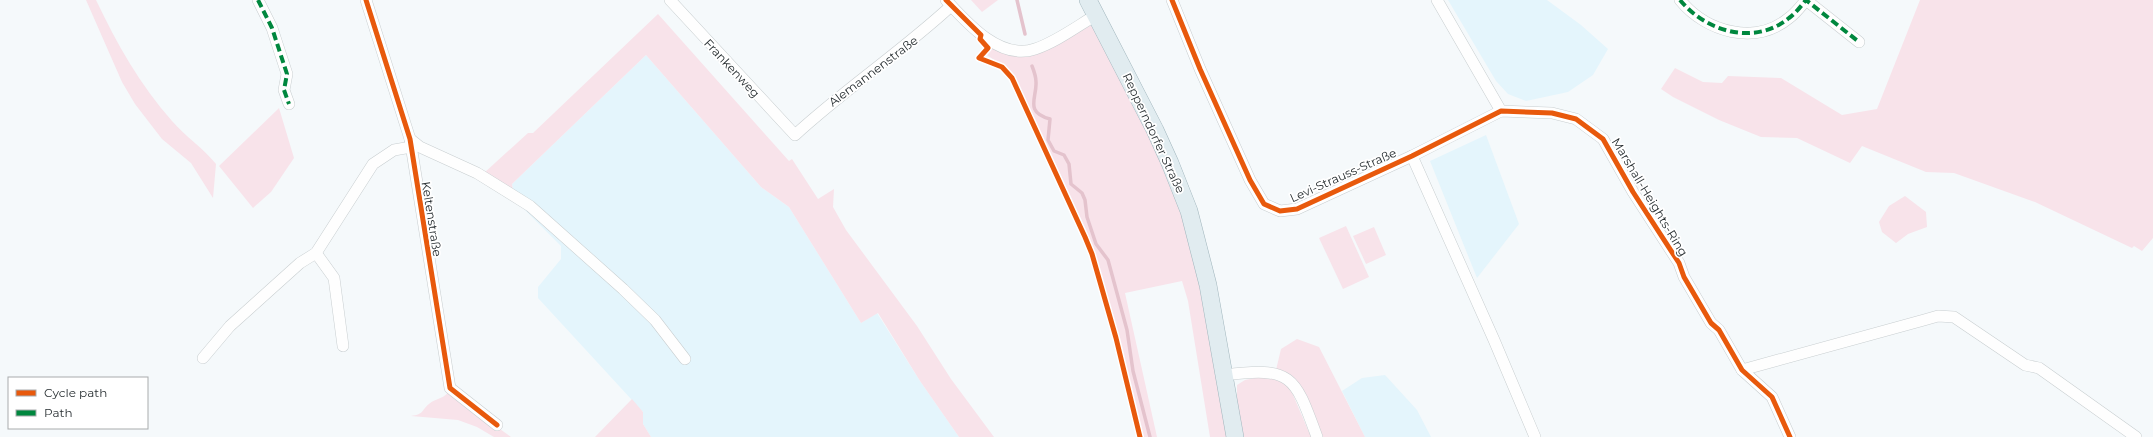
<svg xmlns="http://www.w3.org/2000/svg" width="2153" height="437" font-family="Montserrat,sans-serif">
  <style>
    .built { fill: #e4f5fc }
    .green { fill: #f8e3ea }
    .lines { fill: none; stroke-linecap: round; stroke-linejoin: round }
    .stream { stroke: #e4c3cd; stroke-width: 3.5 }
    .street-casing { stroke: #c8ced0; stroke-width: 12 }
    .primary-casing { stroke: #a0b5bc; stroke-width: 18 }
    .street { stroke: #fefefe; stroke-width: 11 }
    .primary { stroke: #e1ecf0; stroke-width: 17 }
    .quiet { stroke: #00873e; stroke-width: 4; stroke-dasharray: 8 4; stroke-linecap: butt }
    .cycleway-casing { stroke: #fff; stroke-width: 8 }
    .cycleway { stroke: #e8590c; stroke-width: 5 }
    .labels { text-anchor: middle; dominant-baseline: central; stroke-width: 3.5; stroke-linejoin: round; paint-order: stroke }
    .street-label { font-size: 12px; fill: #282f32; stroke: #fff }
  </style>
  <rect width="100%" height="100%" fill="#f5f9fb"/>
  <g class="built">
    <path d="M 1448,0 L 1547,0 L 1581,25 L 1608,49 L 1593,75 L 1568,92 L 1526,101 L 1508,94 L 1496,81 Z"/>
    <path d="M 646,55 L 761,187 L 789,207 L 861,323 L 877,313 L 920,381 L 959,437 L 651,437 L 643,424 L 643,412 L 538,298 L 538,287 L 561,259 L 561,246 L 514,199 L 512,184 Z"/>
    <path d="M 1486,135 L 1519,224 L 1477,278 L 1430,161 Z"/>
    <path d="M 1385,375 L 1417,410 L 1431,437 L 1365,437 L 1342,391 L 1362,378 Z"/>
  </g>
  <g class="green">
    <path d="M 86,0 L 96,0 C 117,44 140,85 172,121 C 186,137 203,148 216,164 L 213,198 L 191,163 L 162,139 L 135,104 L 122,82 Z"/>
    <path d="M 971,0 L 998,0 L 982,12 Z"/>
    <path d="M 1920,0 L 2153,0 L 2153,238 L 2142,251 L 2134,246 L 2132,248 L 2035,202 L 1954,173 L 1926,172 L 1862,146 L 1850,163 L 1797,138 L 1761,137 L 1719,120 L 1673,97 L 1661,89 L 1675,68 L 1703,82 L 1722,83 L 1728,76 L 1781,78 L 1842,115 L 1877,109 Z"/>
    <path d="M 658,14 L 789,161 L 792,159 L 818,199 L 834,189 L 833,207 L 846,230 L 917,326 L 951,379 L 994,437 L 959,437 L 920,381 L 878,313 L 861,323 L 789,207 L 761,187 L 646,55 L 512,184 L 513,191 L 484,173 L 528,133 L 533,133 Z"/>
    <path d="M 1086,25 L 1095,26 L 1159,154 L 1193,243 L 1228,437 L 1210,437 L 1188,301 L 1182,281 L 1125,293 L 1157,437 L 1142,437 L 1122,355 L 1092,252 L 1019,87 C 1009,70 1003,66 987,55 L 990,46 L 1022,55 Z"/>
    <path d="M 279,108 L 294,158 L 271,192 L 253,208 L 219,166 Z"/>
    <path d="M 1905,196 L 1926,212 L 1927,227 L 1908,234 L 1896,243 L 1882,232 L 1879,222 L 1889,206 Z"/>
    <path d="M 1346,226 L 1369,277 L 1343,289 L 1319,238 Z"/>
    <path d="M 1374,227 L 1386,255 L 1366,264 L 1353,236 Z"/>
    <path d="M 1297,339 L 1319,347 L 1365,437 L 1320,437 L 1305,398 L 1276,370 L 1281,349 Z"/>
    <path d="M 1259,377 L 1274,377 L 1288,383 L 1311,437 L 1241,437 L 1237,407 L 1237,385 L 1245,380 Z"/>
    <path d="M 449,392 L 511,437 L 494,437 L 477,427 L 458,420 L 411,416 C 425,414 421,410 429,404 C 436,398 441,400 449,392 Z"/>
    <path d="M 632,399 L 643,412 L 643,424 L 651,437 L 595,437 Z"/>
  </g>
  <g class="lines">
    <g class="stream">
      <path d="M 1017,0 L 1025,34"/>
      <path d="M 1032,66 C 1034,71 1036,77 1036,82 C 1037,98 1024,112 1050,119 L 1048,140 L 1054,151 L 1064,155 L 1069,164 L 1071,184 L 1082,193 L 1085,200 L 1087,217 L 1096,244 L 1108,260 L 1127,330 L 1133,371 L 1150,437"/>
    </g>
    <defs>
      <g id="street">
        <path d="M 258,0 L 272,28 L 287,74 L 284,90 L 289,104"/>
        <path d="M 366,0 L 410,139 L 450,388 L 497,425"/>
        <path d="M 670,0 L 795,135 C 845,89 901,52 951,6"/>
        <path d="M 946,0 C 966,22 1000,61 1035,49 C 1056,42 1076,27 1096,15"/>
        <path d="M 1172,0 L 1200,69 L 1250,180 L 1264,204 L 1280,211 L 1297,209 L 1412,156 L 1501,111 L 1552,113 L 1576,119 L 1603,139 L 1633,192 L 1679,263 L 1684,277 L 1711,323 L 1719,330 L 1742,370 L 1772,397 L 1790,437"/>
        <path d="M 1437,0 L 1501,111"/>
        <path d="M 1680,0 C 1706,32 1755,46 1789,18 C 1796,13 1801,6 1806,0 L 1859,42"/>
        <path d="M 410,139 L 420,147 L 477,173 L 530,206 L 623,289 L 655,320 L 685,359"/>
        <path d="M 1412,156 L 1494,340 L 1535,437"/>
        <path d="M 316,253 L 334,278 L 343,346"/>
        <path d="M 203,358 L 230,326 L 300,263 L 316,253 L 373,164 L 394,150 L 411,147"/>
        <path d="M 1742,370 L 1924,320 L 1938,316 L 1954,317 L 2025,365 L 2039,368 L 2136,437"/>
        <path d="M 1225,375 C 1293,366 1295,377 1317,437"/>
      </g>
      <path id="primary" d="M 1088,0 L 1155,130 L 1170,163 L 1189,211 L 1208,285 L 1235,437"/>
    </defs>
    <use href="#street" class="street-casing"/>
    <use href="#primary" class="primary-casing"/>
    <use href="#street" class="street"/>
    <use href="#primary" class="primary"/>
    <g class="quiet">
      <path d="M 258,0 L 272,28 L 287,74 L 284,90 L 289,104"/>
      <path d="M 1680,0 C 1706,32 1755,46 1789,18 C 1796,13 1801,6 1806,0 L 1859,42"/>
    </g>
    <defs>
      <g id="cycleway">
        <path d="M 366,0 L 410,139 L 450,388 L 497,425"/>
        <path d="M 946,0 L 981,35 L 980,39 L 988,48 L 979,58 L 1002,67 L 1012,78 L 1085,237 L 1092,254 L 1116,338 L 1140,437"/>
        <path d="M 1172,0 L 1200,69 L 1250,180 L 1264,204 L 1280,211 L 1297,209 L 1412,156 L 1501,111 L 1552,113 L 1576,119 L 1603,139 L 1633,192 L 1679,263 L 1684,277 L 1711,323 L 1719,330 L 1742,370 L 1772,397 L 1790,437"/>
      </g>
    </defs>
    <use href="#cycleway" class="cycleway-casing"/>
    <use href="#cycleway" class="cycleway"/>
  </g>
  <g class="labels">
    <g class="street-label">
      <text transform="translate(732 68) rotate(47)">Frankenweg</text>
      <text transform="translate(873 71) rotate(-37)">Alemannenstraße</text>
      <text transform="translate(1154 133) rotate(65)">Repperndorfer Straße</text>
      <text transform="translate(1343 175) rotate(-24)">Levi-Strauss-Straße</text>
      <text transform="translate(1650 197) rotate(59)">Marshall-Heights-Ring</text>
      <text transform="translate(432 219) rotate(81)">Keltenstraße</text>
    </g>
  </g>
  <rect x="8" y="377" width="140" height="52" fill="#ffffff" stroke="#a9acad"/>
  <rect x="16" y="390" width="20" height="6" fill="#e8590c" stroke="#a9acad"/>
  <text x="44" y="397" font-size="12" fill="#282f32">Cycle path</text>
  <rect x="16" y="410" width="20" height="6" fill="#00873e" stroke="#a9acad"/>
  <text x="44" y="417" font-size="12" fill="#282f32">Path</text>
</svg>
